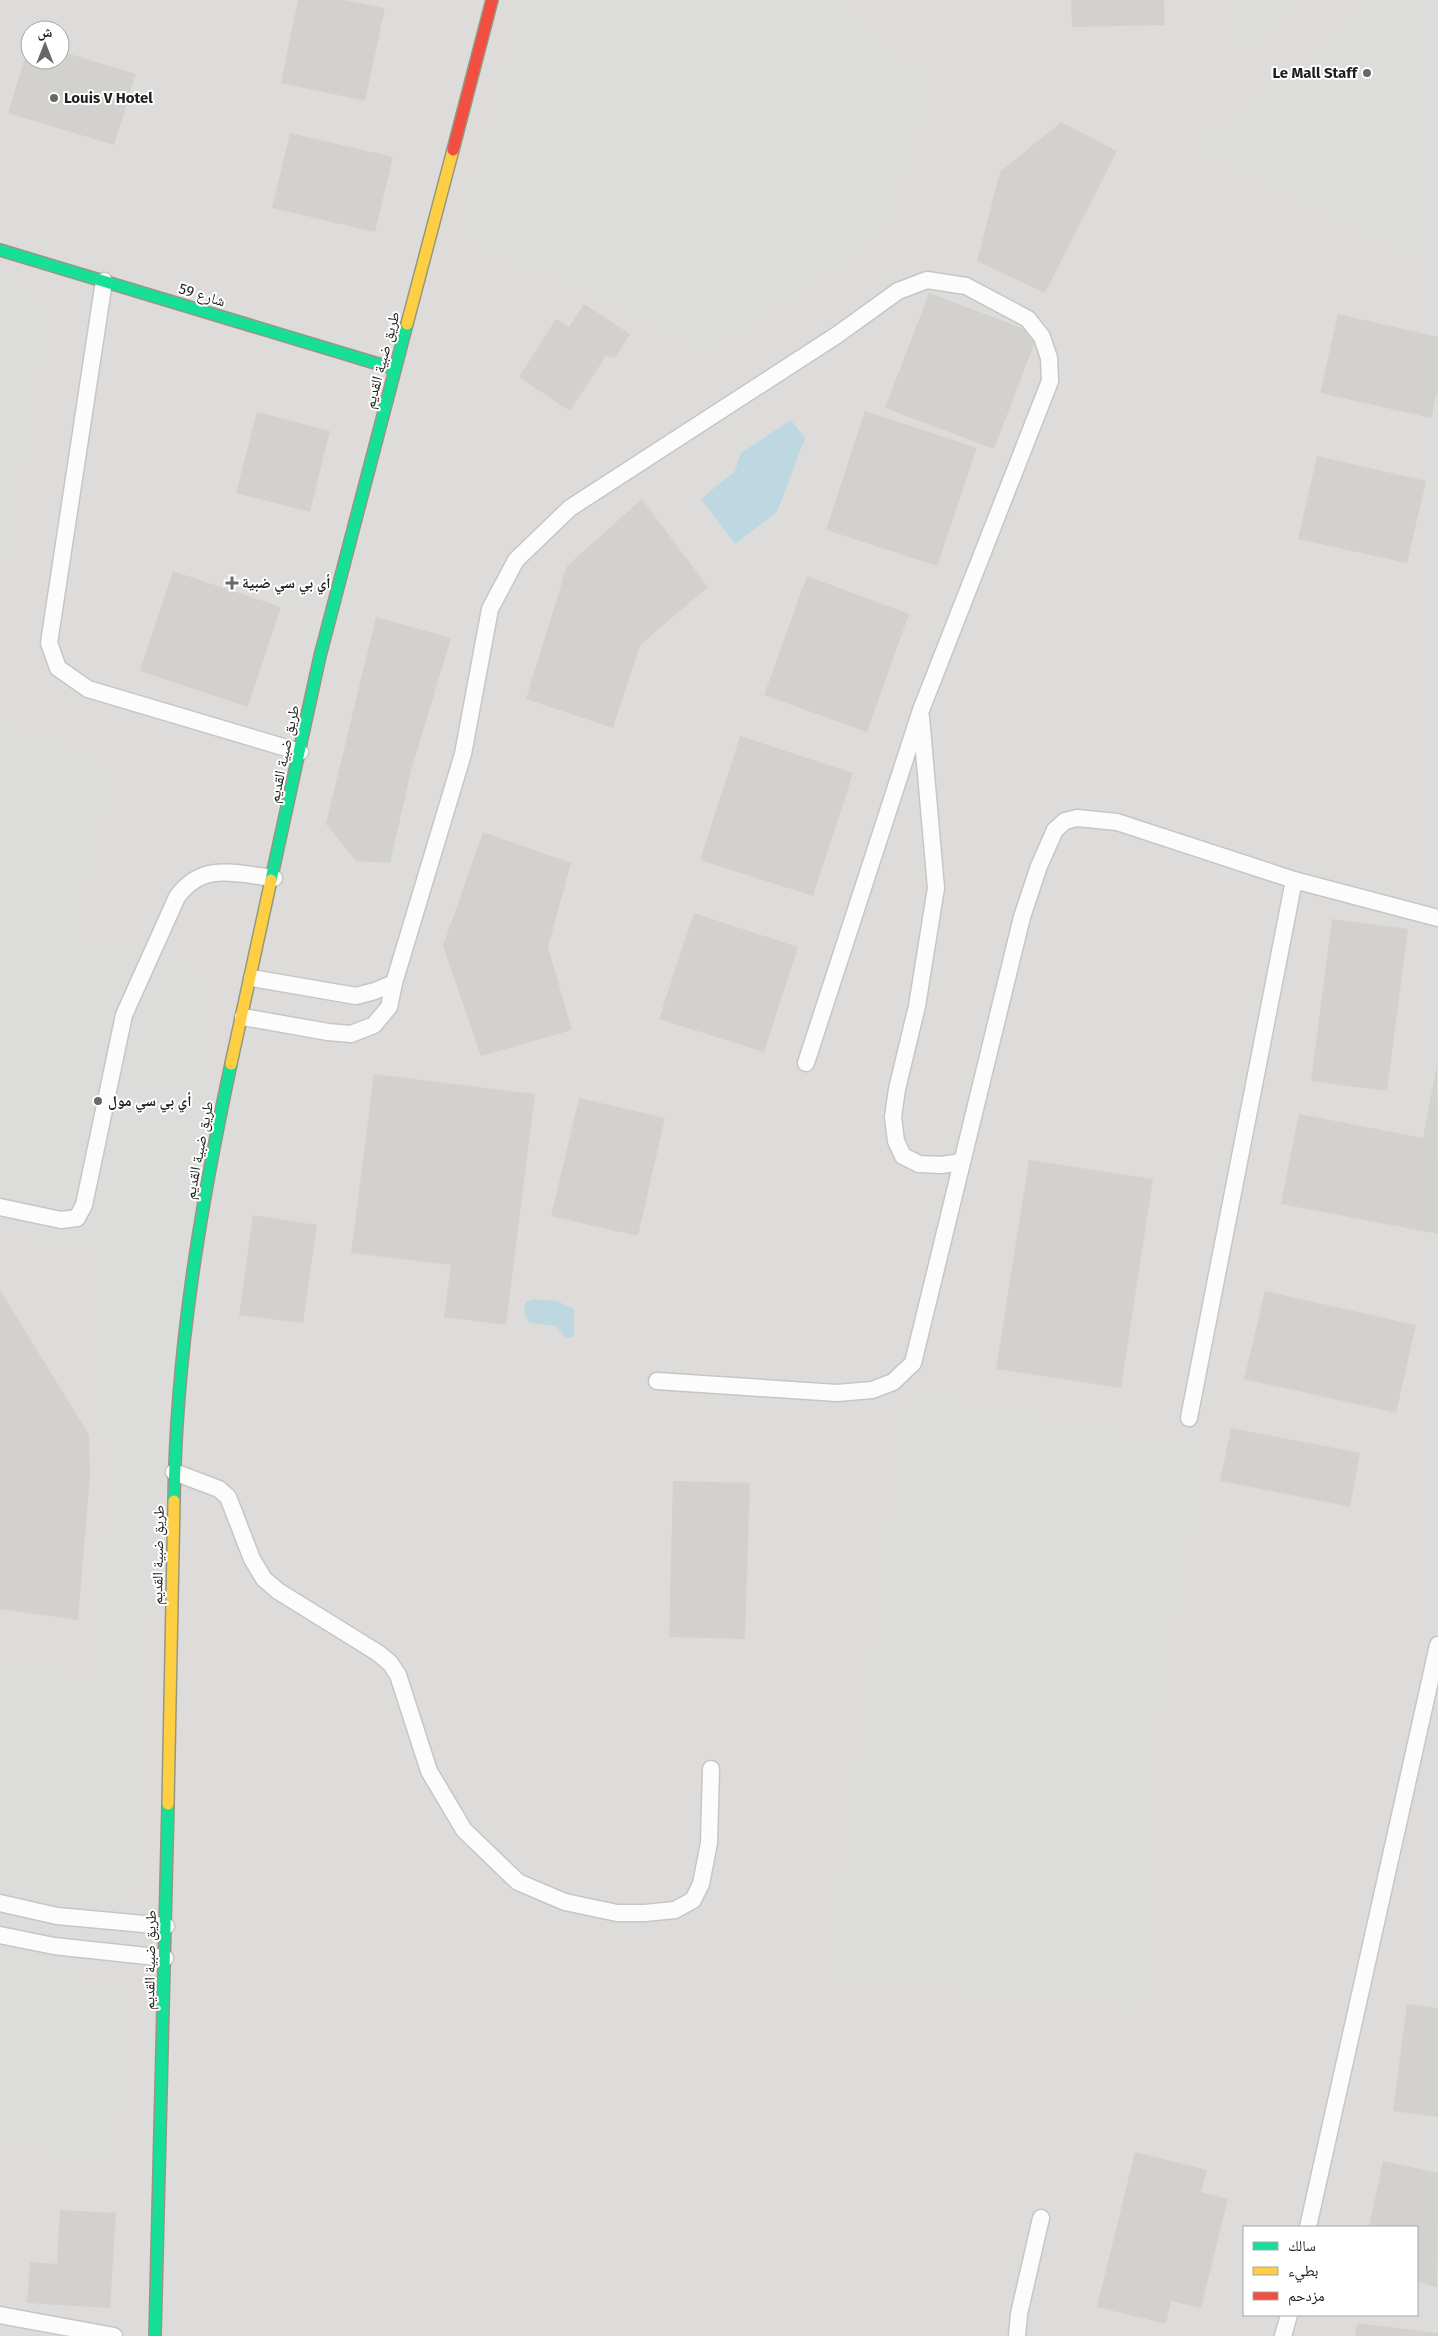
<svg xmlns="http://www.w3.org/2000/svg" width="1438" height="2336" font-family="'Fira Sans','Noto Naskh Arabic',sans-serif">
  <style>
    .residential { fill: #dddcda; fill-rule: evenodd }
    .religious { fill: #dcdcda }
    .water { fill: #bdd8e1 }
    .building { fill: #d2d1ce }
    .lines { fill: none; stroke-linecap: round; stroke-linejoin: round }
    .lane-casing { stroke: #c7c6c5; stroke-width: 19 }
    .fast-casing { stroke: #959880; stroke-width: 14 }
    .slow-casing { stroke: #959880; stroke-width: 14 }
    .jam-casing { stroke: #959880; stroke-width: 14 }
    .lane { stroke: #fcfcfc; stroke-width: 16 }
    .fast { stroke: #16e098; stroke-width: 11 }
    .slow { stroke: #ffcf43; stroke-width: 11 }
    .jam { stroke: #f24e42; stroke-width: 11 }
    .poi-dot { fill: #686866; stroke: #fff; stroke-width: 2 }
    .labels { text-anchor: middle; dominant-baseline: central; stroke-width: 4; stroke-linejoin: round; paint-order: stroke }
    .poi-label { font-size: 15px; font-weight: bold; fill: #202020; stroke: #fff; text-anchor: start }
    .street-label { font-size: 15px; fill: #202020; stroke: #fff }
  </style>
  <rect width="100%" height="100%" fill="#eeede9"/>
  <path class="residential" d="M 0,0 L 1438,0 L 1438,2336 L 0,2336 ZM 30,30 L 60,30 L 60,60 L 30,60 ZM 1244,2227 L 1417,2227 L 1417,2315 L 1244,2315 Z"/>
  <g class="religious">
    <path d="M 528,0 L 824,0 L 929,88 L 875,234 L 709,346 L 465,230 Z"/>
    <path d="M 1249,0 L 1297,0 L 1256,45 L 1229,36 Z"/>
    <path d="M 1386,0 L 1438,0 L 1438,259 L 1417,252 L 1369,225 L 1205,146 Z"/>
    <path d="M 0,279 L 41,317 L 0,565 Z"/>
    <path d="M 0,730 L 106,768 L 69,938 L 206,978 L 180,1283 L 105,1272 L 98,1246 L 0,1224 Z"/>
    <path d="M 105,1286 L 175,1295 L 136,1684 L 138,1869 L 115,1913 L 77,1913 L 70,1980 L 117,1990 L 111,2157 L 0,2133 L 0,1664 L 102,1685 L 116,1436 L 95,1413 Z"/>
    <path d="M 912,1397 L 1202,1453 L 1151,1715 L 1139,2003 L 832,1972 Z"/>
  </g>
  <g class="water">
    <path d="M 791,420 L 805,438 L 777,512 L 735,544 L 701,499 L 735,471 L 741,453 Z"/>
    <path d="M 533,1299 L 557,1301 L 574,1309 L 574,1337 L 566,1338 L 556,1326 L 530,1323 C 524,1315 523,1311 526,1302 Z"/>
  </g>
  <g class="building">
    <path d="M 298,0 L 345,0 L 385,8 L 365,101 L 281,83 Z"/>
    <path d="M 1071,0 L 1164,0 L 1165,25 L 1072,27 Z"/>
    <path d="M 30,42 L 30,60 L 60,60 L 60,51 L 136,74 L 114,145 L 8,113 Z"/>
    <path d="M 1061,122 L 1117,151 L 1045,293 L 977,261 L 1000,172 Z"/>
    <path d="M 290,133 L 393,157 L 375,232 L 272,208 Z"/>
    <path d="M 929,293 L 1038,334 L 994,449 L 885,408 Z"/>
    <path d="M 584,304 L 630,334 L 615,358 L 606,356 L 570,411 L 519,377 L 556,319 L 569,327 Z"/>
    <path d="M 1338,314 L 1438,337 L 1438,388 L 1431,418 L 1320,393 Z"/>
    <path d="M 865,411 L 977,448 L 937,566 L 826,530 Z"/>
    <path d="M 257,412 L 330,431 L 310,512 L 236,493 Z"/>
    <path d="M 1317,456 L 1426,481 L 1407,563 L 1298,539 Z"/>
    <path d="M 642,499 L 708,587 L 640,645 L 613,728 L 526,699 L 567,566 Z"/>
    <path d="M 173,571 L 281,607 L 248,707 L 140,671 Z"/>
    <path d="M 807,576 L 909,614 L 867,732 L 764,695 Z"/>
    <path d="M 376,617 L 451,638 L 411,771 L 390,863 L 356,861 L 326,824 Z"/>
    <path d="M 740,736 L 853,773 L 813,896 L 700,860 Z"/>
    <path d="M 483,832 L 571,863 L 548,947 L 572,1030 L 481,1056 L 443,946 Z"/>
    <path d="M 694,913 L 798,947 L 764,1052 L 659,1019 Z"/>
    <path d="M 1332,919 L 1408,929 L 1387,1091 L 1311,1081 Z"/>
    <path d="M 1437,1064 L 1438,1234 L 1281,1204 L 1299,1114 L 1423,1138 Z"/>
    <path d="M 374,1074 L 535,1094 L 506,1325 L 444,1317 L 451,1265 L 351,1253 Z"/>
    <path d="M 579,1098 L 665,1118 L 638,1236 L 551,1216 Z"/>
    <path d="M 1029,1160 L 1153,1179 L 1121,1388 L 996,1369 Z"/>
    <path d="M 253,1215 L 317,1225 L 303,1323 L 239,1315 Z"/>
    <path d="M 0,1290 L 89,1435 L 90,1475 L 78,1620 L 0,1609 Z"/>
    <path d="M 1265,1291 L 1416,1325 L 1396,1413 L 1244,1379 Z"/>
    <path d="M 1231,1428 L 1360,1453 L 1350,1507 L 1220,1481 Z"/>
    <path d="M 673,1481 L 750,1483 L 745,1639 L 669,1637 Z"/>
    <path d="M 1407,2004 L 1438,2008 L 1438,2117 L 1393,2111 Z"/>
    <path d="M 1135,2152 L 1207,2170 L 1201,2192 L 1228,2199 L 1201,2308 L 1171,2301 L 1166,2324 L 1097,2307 Z"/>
    <path d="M 1383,2161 L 1438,2173 L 1437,2287 L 1417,2282 L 1417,2227 L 1369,2227 Z"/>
    <path d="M 60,2210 L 116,2213 L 110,2308 L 27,2303 L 30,2262 L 57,2264 Z"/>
    <path d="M 1357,2323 L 1438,2333 L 1438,2336 L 1355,2336 Z"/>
  </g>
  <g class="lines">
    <defs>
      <g id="lane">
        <path d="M 104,281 L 49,643 L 58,668 L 88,689 L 300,752"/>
        <path d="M 921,717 L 936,888 L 917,1006 L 897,1089 L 893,1117 L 896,1141 L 903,1156 L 919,1164 L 941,1165 L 962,1162"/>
        <path d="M 252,978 L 356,996 L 375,991 L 394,983"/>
        <path d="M 243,1017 L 328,1032 L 351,1034 L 374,1025 L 389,1007 L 394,983 L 463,754 L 490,609 L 516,560 L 570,508 L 837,335 L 898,291 L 927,280 L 966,286 L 1028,319 L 1042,337 L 1049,358 L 1050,381 L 921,710 L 806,1063"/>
        <path d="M 0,1207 L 61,1220 L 77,1218 L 84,1205 L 124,1015 L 177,897 C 203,861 235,874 274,878"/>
        <path d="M 657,1381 L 837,1393 L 872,1390 L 893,1382 L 913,1363 L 1022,917 L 1039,866 L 1055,830 L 1065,821 L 1077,818 L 1117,822 L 1294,880 L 1438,918"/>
        <path d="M 1189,1418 L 1294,880"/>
        <path d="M 174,1472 L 219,1489 L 228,1497 L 252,1559 L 264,1579 L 278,1591 L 378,1653 L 390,1663 L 398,1675 L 429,1771 L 464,1830 L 518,1882 L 565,1902 L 617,1913 L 645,1913 L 675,1910 L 693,1900 L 701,1884 L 709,1843 L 711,1769"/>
        <path d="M 0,1903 L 57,1916 L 166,1926"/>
        <path d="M 0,1935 L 54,1946 L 165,1958"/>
        <path d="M 1308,2227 L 1438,1645"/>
        <path d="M 0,2315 L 114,2336"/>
        <path d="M 1017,2336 L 1019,2314 L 1041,2218"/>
        <path d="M 1283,2336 L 1289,2315"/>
      </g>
      <g id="fast">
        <path d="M 0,250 L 395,369"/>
        <path d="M 271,880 L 320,656 L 407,324"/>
        <path d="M 174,1501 C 176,1354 200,1208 231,1064"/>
        <path d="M 155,2336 L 168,1804"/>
      </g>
      <g id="slow">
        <path d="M 407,324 L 453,150"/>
        <path d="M 231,1064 L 271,880"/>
        <path d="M 168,1804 L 174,1501"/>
      </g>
      <path id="jam" d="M 453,150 L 492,0"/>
    </defs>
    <use href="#lane" class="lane-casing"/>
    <use href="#fast" class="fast-casing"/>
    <use href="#slow" class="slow-casing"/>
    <use href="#jam" class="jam-casing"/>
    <use href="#lane" class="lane"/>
    <use href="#fast" class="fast"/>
    <use href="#slow" class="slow"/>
    <use href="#jam" class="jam"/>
  </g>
  <g class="poi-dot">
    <circle cx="1367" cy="73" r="5"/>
    <circle cx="54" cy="98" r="5"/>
    <path d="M229.5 575.5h5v5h5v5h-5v5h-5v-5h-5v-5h5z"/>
    <circle cx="98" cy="1101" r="5"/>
  </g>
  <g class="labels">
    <g class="poi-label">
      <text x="1357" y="73" text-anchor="end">Le Mall Staff</text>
      <text x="64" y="98">Louis V Hotel</text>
      <text x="242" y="583">أي بي سي ضبية</text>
      <text x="108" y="1101">أي بي سي مول</text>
    </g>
    <g class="street-label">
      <text transform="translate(202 295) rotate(17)">شارع 59</text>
      <text transform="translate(382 360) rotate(-75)">طريق ضبية القديم</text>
      <text transform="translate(284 754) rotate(-78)">طريق ضبية القديم</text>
      <text transform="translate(199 1150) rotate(-79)">طريق ضبية القديم</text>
      <text transform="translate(158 1555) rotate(-89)">طريق ضبية القديم</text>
      <text transform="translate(150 1960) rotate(-89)">طريق ضبية القديم</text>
    </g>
  </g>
  <rect x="1243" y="2226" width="175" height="90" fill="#ffffff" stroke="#a6a6a6"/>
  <rect x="1253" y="2242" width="25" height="8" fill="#16e098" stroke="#a6a6a6"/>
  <text x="1288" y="2251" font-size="15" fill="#202020">سالك</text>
  <rect x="1253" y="2267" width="25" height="8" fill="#ffcf43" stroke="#a6a6a6"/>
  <text x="1288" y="2276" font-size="15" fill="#202020">بطيء</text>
  <rect x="1253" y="2292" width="25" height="8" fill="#f24e42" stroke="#a6a6a6"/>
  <text x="1288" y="2301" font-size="15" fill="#202020">مزدحم</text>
  <g transform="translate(45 45)"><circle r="24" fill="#ffffff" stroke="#a6a6a6"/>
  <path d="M0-4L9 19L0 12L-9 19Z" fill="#686866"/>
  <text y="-8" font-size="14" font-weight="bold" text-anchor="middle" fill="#202020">ش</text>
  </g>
</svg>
